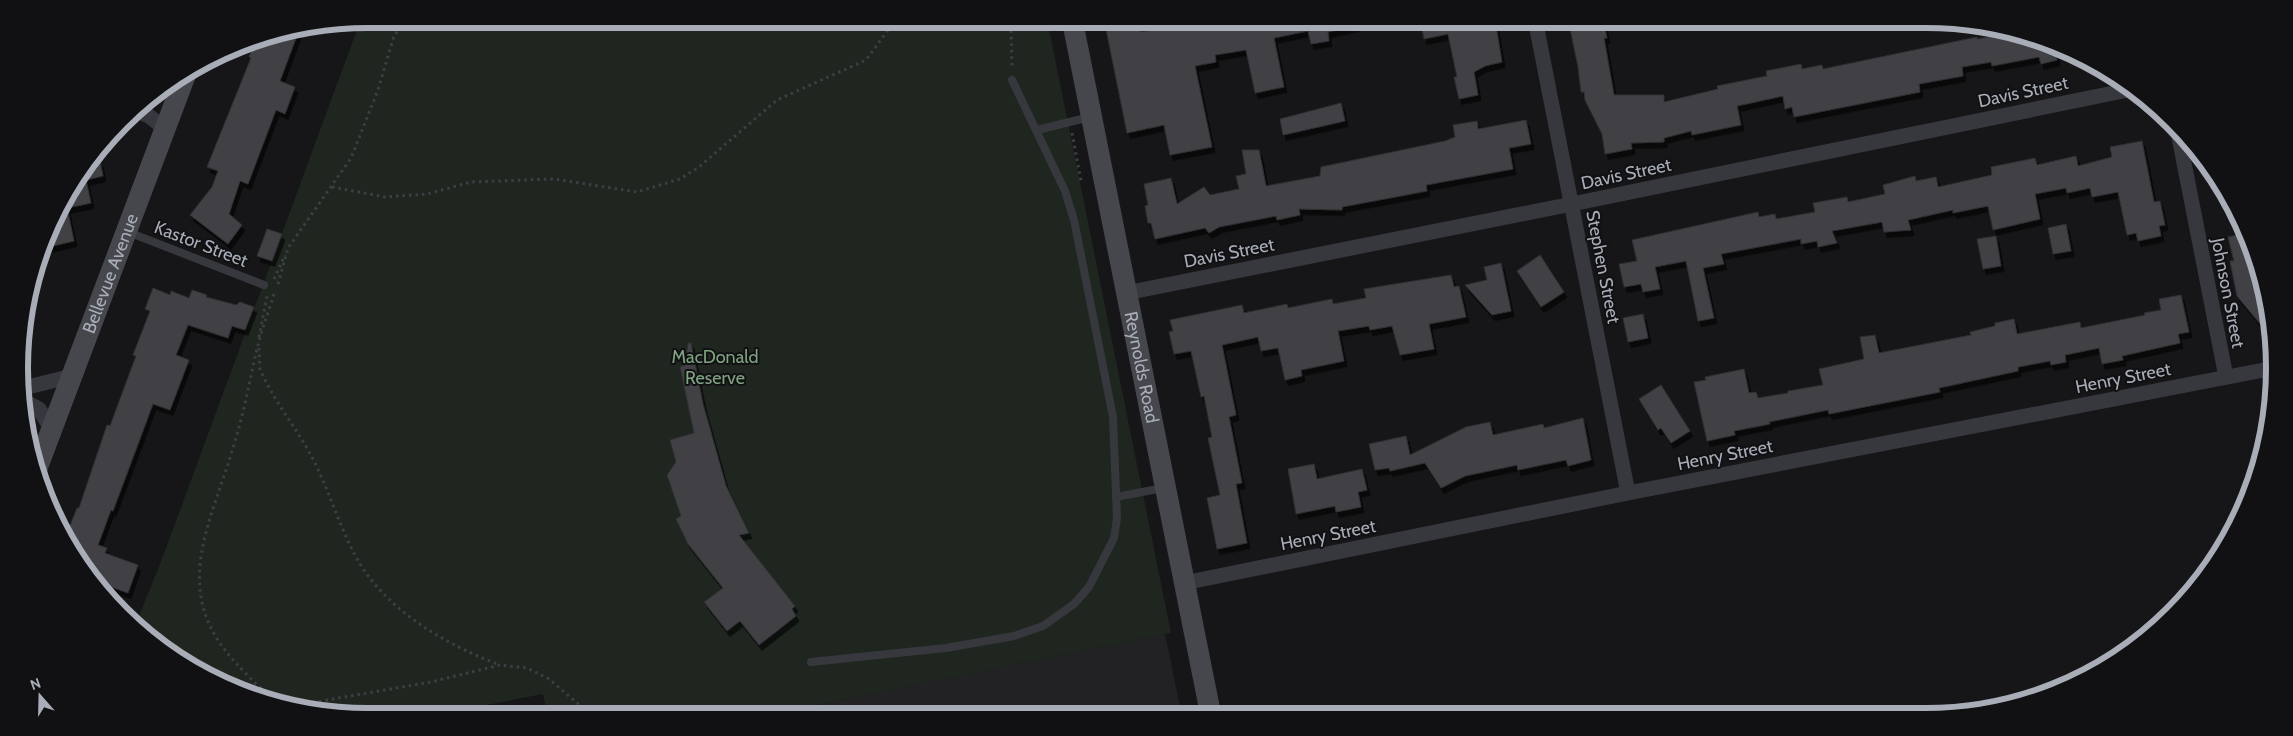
<svg xmlns="http://www.w3.org/2000/svg" width="2293" height="736" font-family="Cabin,sans-serif">
  <style>
    .built { fill: #222225 }
    .green { fill: #1e261f }
    .building { fill: #404145; stroke: #303034; filter: url(#shadow) }
    .lines { fill: none; stroke-linecap: round; stroke-linejoin: round }
    .path { stroke: #3d3f44; stroke-width: 3; stroke-dasharray: 2.5 4; stroke-linecap: butt }
    .lane { stroke: #37383d; stroke-width: 8 }
    .street { stroke: #37383d; stroke-width: 15 }
    .secondary { stroke: #45474d; stroke-width: 21 }
    .labels { text-anchor: middle; dominant-baseline: central; stroke-width: 4; stroke-linejoin: round; paint-order: stroke }
    .street-label { font-size: 18px; fill: #a8adb8; stroke: #111113 }
    .park-label { font-size: 18px; fill: #7fa381; stroke: #111113 }
    .rim { fill: none; stroke: #a8adb8; stroke-width: 6 }
  </style>
  <defs>
    <filter id="shadow"><feDropShadow dx="3" dy="5.5" stdDeviation="0" flood-color="#0009"/></filter>
  </defs>
  <rect width="100%" height="100%" fill="#161618"/>
  <path class="built" d="M 1165,634 L 1182,716 L 759,717 Z"/>
  <path class="green" d="M 361,19 L 1047,19 L 1171,633 L 759,717 L 548,717 L 543,694 L 425,717 L 368,717 L 300,710 L 234,691 L 174,658 L 135,626 L 162,559 Z"/>
  <g class="building">
    <path d="M 1208,19 L 1210,27 L 1241,21 L 1241,19 L 1356,19 L 1356,26 L 1328,32 L 1329,41 L 1311,44 L 1308,31 L 1274,38 L 1284,87 L 1255,93 L 1246,50 L 1215,55 L 1216,62 L 1195,66 L 1212,147 L 1170,155 L 1164,125 L 1127,133 L 1106,29 L 1139,23 L 1141,32 Z"/>
    <path d="M 1420,19 L 1447,19 L 1448,25 L 1484,19 L 1485,28 L 1496,26 L 1502,62 L 1485,66 L 1474,72 L 1478,95 L 1459,99 L 1454,77 L 1457,77 L 1448,34 L 1424,39 Z"/>
    <path d="M 1568,19 L 1603,19 L 1607,38 L 1604,38 L 1614,95 L 1664,95 L 1664,102 L 1718,89 L 1717,86 L 1767,76 L 1766,71 L 1801,64 L 1802,69 L 1822,65 L 1823,69 L 1977,37 L 1977,39 L 2015,32 L 2059,45 L 2070,51 L 2056,54 L 2057,60 L 2041,64 L 2039,57 L 1992,66 L 1991,62 L 1962,67 L 1963,76 L 1919,84 L 1920,92 L 1794,117 L 1792,107 L 1785,109 L 1783,96 L 1737,106 L 1741,125 L 1692,135 L 1691,131 L 1664,138 L 1664,142 L 1631,143 L 1632,149 L 1605,154 L 1602,134 L 1585,100 L 1584,92 L 1581,92 L 1578,67 Z"/>
    <path d="M 301,25 L 280,81 L 295,87 L 285,114 L 276,110 L 248,184 L 240,181 L 229,214 L 242,225 L 228,244 L 190,215 L 212,187 L 218,171 L 207,167 L 251,58 L 249,57 L 256,39 Z"/>
    <path d="M 1341,103 L 1345,121 L 1283,135 L 1280,119 Z"/>
    <path d="M 1526,120 L 1531,144 L 1509,148 L 1513,169 L 1426,185 L 1427,191 L 1342,207 L 1342,210 L 1299,209 L 1300,215 L 1277,220 L 1276,216 L 1219,227 L 1209,233 L 1205,228 L 1155,239 L 1151,223 L 1148,223 L 1145,206 L 1148,205 L 1144,184 L 1171,178 L 1177,204 L 1204,187 L 1210,195 L 1239,189 L 1236,176 L 1246,174 L 1242,150 L 1259,150 L 1266,186 L 1320,176 L 1321,167 L 1445,141 L 1455,137 L 1453,125 L 1477,121 L 1478,129 Z"/>
    <path d="M 2142,141 L 2154,202 L 2160,201 L 2165,225 L 2159,226 L 2161,236 L 2138,241 L 2136,233 L 2127,235 L 2118,192 L 2092,197 L 2090,188 L 2067,193 L 2066,188 L 2035,194 L 2040,219 L 1993,230 L 1988,206 L 1953,213 L 1953,210 L 1908,220 L 1911,230 L 1884,232 L 1882,222 L 1832,231 L 1837,243 L 1818,247 L 1817,241 L 1801,244 L 1801,239 L 1721,254 L 1724,264 L 1703,268 L 1714,318 L 1698,321 L 1686,261 L 1655,267 L 1660,289 L 1643,292 L 1641,284 L 1624,287 L 1619,264 L 1637,261 L 1632,240 L 1758,212 L 1759,217 L 1775,214 L 1776,219 L 1815,212 L 1813,203 L 1847,197 L 1848,202 L 1885,194 L 1883,185 L 1915,176 L 1916,181 L 1936,177 L 1938,187 L 1992,175 L 1991,167 L 2035,158 L 2037,165 L 2076,156 L 2078,166 L 2112,157 L 2110,147 Z"/>
    <path d="M 100,161 L 103,176 L 86,180 L 91,203 L 67,208 L 74,241 L 44,248 L 55,213 L 85,165 Z"/>
    <path d="M 2066,224 L 2071,251 L 2053,254 L 2048,228 Z"/>
    <path d="M 267,229 L 282,234 L 272,261 L 257,256 Z"/>
    <path d="M 2247,233 L 2257,265 L 2259,281 L 2263,285 L 2268,300 L 2271,337 L 2237,296 L 2230,261 L 2234,261 L 2228,237 Z"/>
    <path d="M 1996,236 L 2001,266 L 1983,269 L 1977,239 Z"/>
    <path d="M 1540,255 L 1564,292 L 1541,307 L 1517,271 Z"/>
    <path d="M 1501,263 L 1511,311 L 1492,315 L 1465,285 L 1487,280 L 1484,267 Z"/>
    <path d="M 1451,275 L 1454,287 L 1459,286 L 1466,317 L 1429,324 L 1434,349 L 1400,355 L 1392,326 L 1370,330 L 1369,326 L 1338,331 L 1344,361 L 1301,370 L 1302,376 L 1285,380 L 1278,348 L 1261,351 L 1258,337 L 1222,345 L 1236,415 L 1229,417 L 1242,483 L 1236,484 L 1247,543 L 1217,549 L 1207,498 L 1220,495 L 1208,438 L 1212,437 L 1204,396 L 1201,397 L 1191,351 L 1174,354 L 1169,332 L 1173,331 L 1170,320 L 1242,305 L 1244,313 L 1287,304 L 1288,308 L 1332,299 L 1333,304 L 1366,298 L 1364,289 Z"/>
    <path d="M 153,288 L 170,295 L 171,291 L 189,298 L 192,290 L 207,295 L 206,297 L 236,305 L 240,302 L 254,307 L 245,330 L 232,326 L 228,338 L 188,325 L 176,355 L 189,360 L 170,410 L 153,404 L 113,511 L 111,510 L 98,545 L 107,548 L 105,553 L 138,565 L 128,593 L 92,580 L 78,562 L 66,536 L 77,508 L 79,508 L 107,425 L 110,426 L 136,356 L 133,355 L 150,311 L 145,309 Z"/>
    <path d="M 2181,295 L 2189,332 L 2178,334 L 2180,343 L 2122,356 L 2123,360 L 2102,364 L 2099,348 L 2065,355 L 2066,362 L 2051,365 L 2050,361 L 2018,367 L 2018,371 L 1939,388 L 1940,392 L 1829,414 L 1828,410 L 1769,422 L 1770,424 L 1734,431 L 1735,435 L 1707,441 L 1694,382 L 1706,380 L 1705,377 L 1744,369 L 1749,393 L 1756,392 L 1758,398 L 1788,393 L 1788,391 L 1823,385 L 1819,369 L 1864,359 L 1860,337 L 1875,335 L 1879,353 L 1971,335 L 1970,332 L 1995,326 L 1995,323 L 2014,319 L 2017,334 L 2080,322 L 2081,328 L 2145,315 L 2144,313 L 2161,310 L 2159,299 Z"/>
    <path d="M 1643,314 L 1648,338 L 1628,342 L 1623,318 Z"/>
    <path d="M 688,343 L 691,343 L 703,404 L 726,486 L 749,533 L 739,535 L 795,606 L 792,609 L 796,616 L 759,645 L 740,621 L 727,631 L 704,602 L 723,588 L 688,544 L 676,519 L 681,516 L 667,475 L 676,462 L 670,440 L 694,433 L 680,367 L 685,365 Z"/>
    <path d="M 1661,385 L 1690,431 L 1671,443 L 1661,428 L 1658,430 L 1639,399 Z"/>
    <path d="M 1583,418 L 1591,460 L 1568,466 L 1566,460 L 1518,470 L 1517,465 L 1465,476 L 1441,488 L 1425,463 L 1390,471 L 1389,468 L 1375,470 L 1369,444 L 1406,436 L 1410,455 L 1466,427 L 1490,422 L 1493,435 L 1543,424 L 1544,428 Z"/>
    <path d="M 1314,464 L 1317,479 L 1362,469 L 1367,490 L 1358,492 L 1361,507 L 1336,512 L 1335,506 L 1296,514 L 1288,469 Z"/>
  </g>
  <g class="lines">
    <g class="path">
      <path d="M 1006,19 L 1011,26 L 1012,67"/>
      <path d="M 1072,133 L 1081,181"/>
      <path d="M 332,187 L 385,197 L 427,194 L 471,182 L 554,179 L 637,192 L 680,179 L 699,167 L 777,100 L 866,60 L 896,19"/>
      <path d="M 274,279 L 285,255"/>
      <path d="M 278,284 L 288,248 L 351,158 L 378,90 L 393,39 L 404,19"/>
      <path d="M 274,294 C 269,311 262,328 258,345 C 250,377 245,409 235,441 C 212,523 167,591 237,664 C 247,675 266,696 280,701 C 286,703 292,703 298,705 L 431,682 L 500,665 L 527,668 L 549,679 L 583,708"/>
      <path d="M 259,337 L 267,296"/>
      <path d="M 259,348 L 260,369 L 264,378 C 279,408 300,433 315,463 C 330,494 340,527 356,557 C 384,609 446,645 500,665"/>
      <path d="M 682,717 L 685,715"/>
    </g>
    <g class="lane">
      <path d="M 1037,130 L 1090,117"/>
      <path d="M 128,232 L 264,285"/>
      <path d="M 1116,497 L 1163,488"/>
      <path d="M 811,662 L 946,648 L 1014,636 L 1043,626 L 1074,604 L 1089,587 L 1114,538 L 1117,518 L 1113,417 L 1074,220 L 1065,191 L 1012,80"/>
    </g>
    <g class="street">
      <path d="M 1535,19 L 1628,493"/>
      <path d="M 161,91 L 180,88"/>
      <path d="M 134,110 L 149,116 L 165,129"/>
      <path d="M 2177,127 L 2226,377"/>
      <path d="M 1126,293 L 1572,204 L 2133,89"/>
      <path d="M 20,389 L 72,376"/>
      <path d="M 21,399 L 39,409 L 52,430"/>
      <path d="M 1184,583 L 1628,493 L 2274,368"/>
    </g>
    <g class="secondary">
      <path id="s1" d="M 1072,19 L 1211,716"/>
      <path id="s2" d="M 36,471 L 185,76"/>
    </g>
  </g>
  <g class="labels">
    <g class="street-label">
      <text transform="translate(2023 92) rotate(-12)">Davis Street</text>
      <text transform="translate(1626 174) rotate(-12)">Davis Street</text>
      <text transform="translate(201 244) rotate(21)">Kastor Street</text>
      <text transform="translate(1229 253) rotate(-11)">Davis Street</text>
      <text transform="translate(1603 267) rotate(79)">Stephen Street</text>
      <text stroke="none"><textPath href="#s2" startOffset="211">Bellevue Avenue</textPath></text>
      <text transform="translate(2228 293) rotate(79)">Johnson Street</text>
      <text stroke="none"><textPath href="#s1" startOffset="355">Reynolds Road</textPath></text>
      <text transform="translate(2123 378) rotate(-11)">Henry Street</text>
      <text transform="translate(1725 455) rotate(-11)">Henry Street</text>
      <text transform="translate(1328 535) rotate(-11)">Henry Street</text>
    </g>
    <g class="park-label">
      <text x="715" y="357">MacDonald<tspan x="715" dy="21">Reserve</tspan></text>
    </g>
  </g>
  <path d="M0 0H2293V736H0ZM368 28H1926A340 340 0 0 1 2266 368V368A340 340 0 0 1 1926 708H368A340 340 0 0 1 28 368V368A340 340 0 0 1 368 28Z" fill="#111113" fill-rule="evenodd"/>
  <path class="rim" d="M368 28H1926A340 340 0 0 1 2266 368V368A340 340 0 0 1 1926 708H368A340 340 0 0 1 28 368V368A340 340 0 0 1 368 28Z"/>
  <g transform="translate(40 696) rotate(340)" stroke="#111113" stroke-width="4" paint-order="stroke">
  <path d="M0-4L9 19L0 12L-9 19Z" fill="#a8adb8"/>
  <text y="-8" font-size="14" font-weight="bold" text-anchor="middle" fill="#a8adb8">N</text>
  </g>
</svg>
